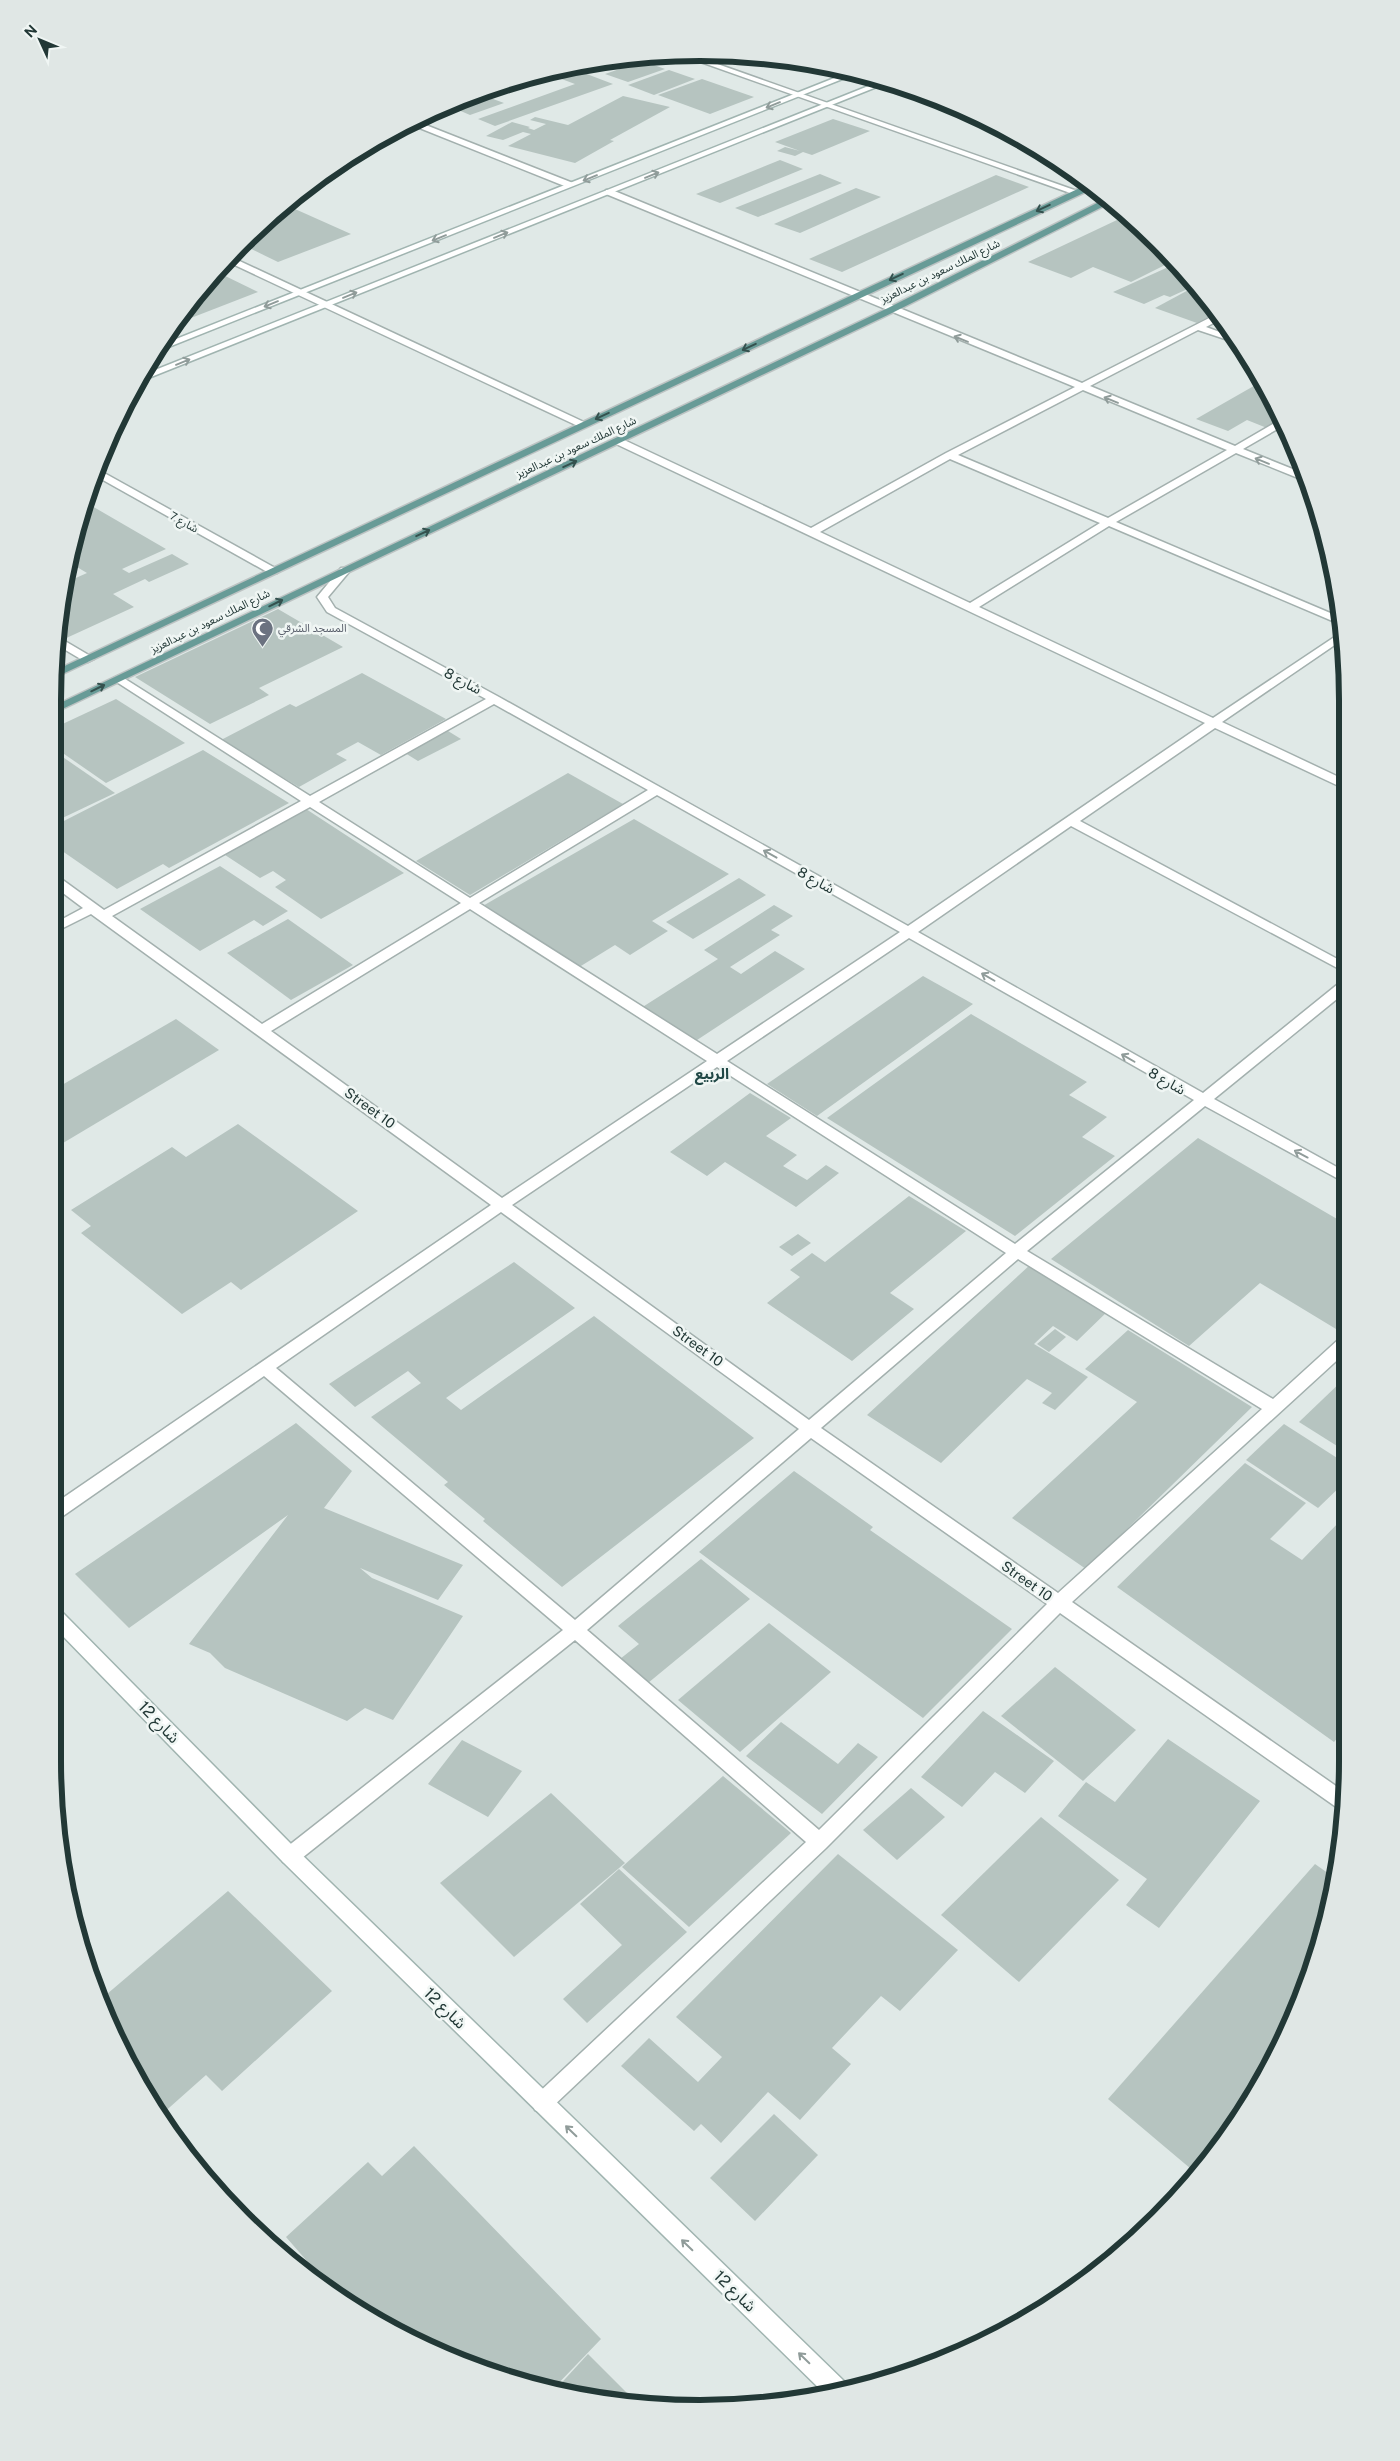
<svg xmlns="http://www.w3.org/2000/svg" width="1400" height="2461" font-family="'Public Sans','Noto Sans Arabic',sans-serif">
  <style>
    .building { fill: #b6c4c0 }
    .lines { fill: none; stroke-linecap: round; stroke-linejoin: round }
    .street-casing { stroke: #a3b0ae; stroke-width: 3 }
    .secondary-casing { stroke: #a0b4b0; stroke-width: 3 }
    .primary-casing { stroke: #bdc3c3; stroke-width: 3 }
    .street { fill: #fff; fill-rule: evenodd }
    .secondary { fill: #fff; fill-rule: evenodd }
    .primary { fill: #689b97; fill-rule: evenodd }
    .oneway { stroke: #909c9a }
    .oneway2 { stroke: #34514e }
    .labels { text-anchor: middle; dominant-baseline: central; stroke-width: 5; stroke-linejoin: round; paint-order: stroke }
    .far-street-label { font-size: 11px; fill: #223836; stroke: #f0f6f4 }
    .far-worship-label { font-size: 11px; fill: #5b616d; stroke: #f0f6f4; text-anchor: start }
    .street-label { font-size: 14px; fill: #223836; stroke: #f0f6f4 }
    .neighbourhood-label { font-size: 15px; font-weight: bold; fill: #204846; stroke: #f0f6f4 }
    .near-street-label { font-size: 16px; fill: #223836; stroke: #f0f6f4 }
    .rim { fill: none; stroke: #223836; stroke-width: 6 }
  </style>
  <rect width="100%" height="100%" fill="#e0e9e7"/>
  <g class="building">
    <path d="M 643,61 L 665,69 L 628,82 L 605,74 Z"/>
    <path d="M 571,68 L 613,84 L 495,126 L 478,119 L 575,84 L 548,74 L 485,96 L 504,103 L 470,115 L 456,109 L 450,112 L 442,109 L 533,74 Z"/>
    <path d="M 669,70 L 695,79 L 654,95 L 628,85 Z"/>
    <path d="M 702,79 L 754,97 L 710,114 L 658,95 Z"/>
    <path d="M 623,96 L 670,107 L 610,140 L 614,141 L 575,163 L 508,146 L 531,134 L 523,132 L 503,140 L 486,136 L 512,122 L 530,127 L 528,128 L 534,130 L 546,124 L 530,120 L 535,117 L 568,125 Z"/>
    <path d="M 833,119 L 870,131 L 812,155 L 803,152 L 795,156 L 777,151 L 785,147 L 800,151 L 775,142 Z"/>
    <path d="M 780,160 L 803,169 L 720,203 L 696,194 Z"/>
    <path d="M 820,174 L 842,183 L 758,217 L 735,208 Z"/>
    <path d="M 996,175 L 1029,187 L 842,272 L 809,259 Z"/>
    <path d="M 856,188 L 881,197 L 800,233 L 774,224 Z"/>
    <path d="M 286,205 L 351,234 L 278,262 L 243,245 Z"/>
    <path d="M 1117,220 L 1138,227 L 1158,242 L 1173,261 L 1131,282 L 1093,267 L 1071,278 L 1028,262 Z"/>
    <path d="M 1175,264 L 1194,286 L 1170,297 L 1164,295 L 1144,304 L 1113,292 Z"/>
    <path d="M 215,271 L 258,292 L 178,323 L 213,273 Z"/>
    <path d="M 1194,287 L 1216,313 L 1197,323 L 1155,308 Z"/>
    <path d="M 1259,383 L 1278,421 L 1267,428 L 1247,420 L 1228,431 L 1196,419 Z"/>
    <path d="M 85,502 L 166,549 L 122,569 L 129,573 L 172,554 L 189,564 L 149,582 L 145,579 L 113,594 L 134,607 L 62,640 L 58,637 L 69,581 L 87,573 L 72,564 Z"/>
    <path d="M 278,609 L 343,647 L 259,688 L 269,695 L 210,724 L 135,677 Z"/>
    <path d="M 362,673 L 446,719 L 381,755 L 358,742 L 336,754 L 347,760 L 299,787 L 221,740 L 290,704 L 296,707 Z"/>
    <path d="M 116,699 L 185,743 L 106,783 L 54,747 L 54,728 Z"/>
    <path d="M 448,731 L 461,739 L 418,761 L 405,753 Z"/>
    <path d="M 203,750 L 289,803 L 169,868 L 163,864 L 117,889 L 55,846 L 54,826 Z"/>
    <path d="M 54,751 L 115,793 L 54,822 Z"/>
    <path d="M 568,773 L 623,804 L 470,895 L 416,861 Z"/>
    <path d="M 306,809 L 404,873 L 321,919 L 275,887 L 286,880 L 273,871 L 260,878 L 222,853 Z"/>
    <path d="M 634,819 L 729,874 L 652,921 L 668,931 L 630,955 L 615,945 L 576,969 L 481,907 Z"/>
    <path d="M 220,866 L 288,911 L 263,926 L 254,920 L 200,951 L 140,909 Z"/>
    <path d="M 739,878 L 766,895 L 693,939 L 666,922 Z"/>
    <path d="M 774,905 L 793,916 L 771,930 L 780,935 L 730,967 L 741,974 L 775,951 L 805,969 L 694,1042 L 641,1008 L 718,959 L 704,950 Z"/>
    <path d="M 288,919 L 353,965 L 291,1000 L 227,953 Z"/>
    <path d="M 923,976 L 973,1004 L 817,1116 L 767,1084 Z"/>
    <path d="M 971,1014 L 1087,1082 L 1069,1095 L 1107,1117 L 1082,1137 L 1115,1156 L 1015,1236 L 827,1118 Z"/>
    <path d="M 176,1019 L 219,1050 L 58,1146 L 56,1145 L 55,1089 Z"/>
    <path d="M 750,1093 L 791,1118 L 766,1136 L 797,1155 L 783,1166 L 807,1180 L 826,1165 L 839,1173 L 796,1207 L 725,1162 L 707,1176 L 670,1152 Z"/>
    <path d="M 238,1124 L 358,1211 L 241,1290 L 231,1282 L 182,1314 L 81,1233 L 91,1226 L 71,1210 L 172,1147 L 186,1157 Z"/>
    <path d="M 1198,1138 L 1344,1223 L 1344,1322 L 1336,1329 L 1260,1283 L 1189,1346 L 1051,1259 Z"/>
    <path d="M 909,1196 L 966,1231 L 890,1293 L 914,1309 L 852,1361 L 767,1303 L 800,1277 L 790,1270 L 812,1253 L 825,1262 Z"/>
    <path d="M 798,1234 L 811,1243 L 792,1256 L 779,1247 Z"/>
    <path d="M 514,1262 L 575,1308 L 446,1398 L 461,1410 L 594,1316 L 754,1438 L 562,1587 L 483,1521 L 485,1519 L 444,1485 L 448,1482 L 371,1417 L 421,1383 L 408,1371 L 355,1407 L 329,1384 Z"/>
    <path d="M 1031,1264 L 1109,1310 L 1077,1341 L 1053,1326 L 1034,1344 L 1088,1377 L 1055,1410 L 1042,1403 L 1052,1393 L 1027,1379 L 941,1463 L 867,1415 Z"/>
    <path d="M 1055,1329 L 1066,1337 L 1049,1352 L 1037,1344 Z"/>
    <path d="M 1128,1330 L 1252,1407 L 1086,1569 L 1012,1518 L 1137,1402 L 1085,1369 Z"/>
    <path d="M 1345,1378 L 1345,1451 L 1299,1422 Z"/>
    <path d="M 296,1423 L 352,1471 L 324,1508 L 463,1565 L 438,1600 L 360,1568 L 372,1578 L 463,1616 L 393,1720 L 365,1708 L 347,1721 L 225,1668 L 210,1653 L 189,1644 L 288,1515 L 129,1628 L 75,1574 Z"/>
    <path d="M 1284,1424 L 1345,1463 L 1345,1482 L 1318,1508 L 1246,1460 Z"/>
    <path d="M 1245,1463 L 1306,1503 L 1270,1539 L 1302,1560 L 1345,1516 L 1346,1728 L 1334,1742 L 1117,1587 Z"/>
    <path d="M 794,1471 L 873,1527 L 870,1530 L 1012,1629 L 923,1718 L 699,1552 Z"/>
    <path d="M 701,1559 L 750,1599 L 648,1683 L 620,1659 L 639,1644 L 618,1626 Z"/>
    <path d="M 769,1623 L 831,1672 L 740,1752 L 678,1700 Z"/>
    <path d="M 1055,1667 L 1136,1730 L 1083,1781 L 1001,1716 Z"/>
    <path d="M 983,1711 L 1054,1761 L 1025,1793 L 995,1772 L 962,1807 L 921,1777 Z"/>
    <path d="M 781,1722 L 838,1764 L 858,1743 L 878,1757 L 822,1814 L 746,1756 Z"/>
    <path d="M 1168,1739 L 1260,1801 L 1159,1928 L 1126,1905 L 1147,1879 L 1058,1816 L 1086,1782 L 1115,1802 Z"/>
    <path d="M 462,1740 L 522,1771 L 488,1817 L 428,1784 Z"/>
    <path d="M 723,1776 L 791,1833 L 689,1927 L 622,1867 Z"/>
    <path d="M 911,1788 L 945,1817 L 897,1860 L 863,1830 Z"/>
    <path d="M 551,1793 L 625,1863 L 514,1957 L 440,1883 Z"/>
    <path d="M 1041,1817 L 1119,1880 L 1019,1982 L 941,1915 Z"/>
    <path d="M 838,1854 L 958,1950 L 900,2011 L 881,1996 L 832,2048 L 851,2064 L 800,2120 L 768,2092 L 721,2143 L 701,2124 L 694,2131 L 621,2066 L 649,2038 L 698,2082 L 722,2057 L 676,2017 Z"/>
    <path d="M 1315,1864 L 1332,1876 L 1313,1969 L 1261,2085 L 1197,2174 L 1108,2099 Z"/>
    <path d="M 619,1869 L 687,1932 L 587,2023 L 563,1999 L 622,1945 L 580,1904 Z"/>
    <path d="M 228,1891 L 332,1991 L 222,2091 L 206,2075 L 161,2115 L 119,2048 L 100,2000 Z"/>
    <path d="M 774,2114 L 818,2155 L 755,2221 L 710,2178 Z"/>
    <path d="M 414,2146 L 601,2339 L 552,2390 L 532,2386 L 414,2342 L 340,2299 L 286,2237 L 368,2162 L 382,2176 Z"/>
    <path d="M 588,2354 L 638,2404 L 616,2403 L 554,2391 Z"/>
  </g>
  <g class="lines">
    <defs>
      <g id="street">
        <path d="M 681,55 L 692,55 L 1080,192 L 1073,194 Z"/>
        <path d="M 413,120 L 573,183 L 574,185 L 567,187 L 407,123 Z"/>
        <path d="M 606,190 L 612,190 L 1082,383 L 1217,314 L 1221,319 L 1206,327 L 1236,338 L 1240,344 L 1198,330 L 1090,386 L 1235,446 L 1278,421 L 1281,427 L 1243,449 L 1305,474 L 1308,482 L 1236,453 L 1116,522 L 1342,618 L 1342,625 L 1109,526 L 979,607 L 1213,718 L 1342,632 L 1342,640 L 1222,722 L 1343,779 L 1343,788 L 1215,728 L 1080,821 L 1343,962 L 1343,971 L 1071,826 L 918,932 L 1203,1093 L 1338,984 L 1343,983 L 1343,994 L 1214,1099 L 1344,1171 L 1344,1182 L 1205,1106 L 1027,1251 L 1273,1399 L 1339,1339 L 1345,1337 L 1345,1353 L 1072,1602 L 1346,1793 L 1345,1811 L 1339,1809 L 1060,1613 L 826,1848 L 549,2110 L 542,2113 L 535,2110 L 532,2103 L 535,2096 L 806,1842 L 575,1640 L 297,1862 L 290,1864 L 283,1862 L 281,1856 L 283,1850 L 563,1630 L 264,1376 L 63,1516 L 57,1518 L 57,1502 L 491,1205 L 91,914 L 55,932 L 55,923 L 83,908 L 55,887 L 55,877 L 60,878 L 104,910 L 301,801 L 112,679 L 118,676 L 122,677 L 310,796 L 486,699 L 327,612 L 317,597 L 341,568 L 349,568 L 349,572 L 328,597 L 335,608 L 499,697 L 908,926 L 1205,723 L 614,443 L 614,439 L 622,439 L 811,528 L 946,453 L 1075,387 L 606,194 ZM 1083,390 L 1227,450 L 1108,518 L 958,455 ZM 950,459 L 1100,523 L 970,603 L 820,532 ZM 494,704 L 648,790 L 470,898 L 319,802 ZM 657,795 L 900,932 L 717,1054 L 479,903 ZM 310,807 L 461,903 L 262,1024 L 112,916 ZM 470,909 L 707,1061 L 502,1198 L 271,1031 ZM 909,938 L 1194,1100 L 1015,1244 L 727,1061 ZM 717,1067 L 1006,1253 L 809,1420 L 512,1205 ZM 501,1212 L 799,1429 L 575,1620 L 276,1368 ZM 1018,1259 L 1262,1409 L 1058,1593 L 821,1428 ZM 811,1438 L 1047,1604 L 819,1830 L 587,1630 Z"/>
        <path d="M 231,257 L 586,423 L 588,425 L 580,427 L 226,261 Z"/>
        <path d="M 97,469 L 277,569 L 278,571 L 277,573 L 269,573 L 94,475 Z"/>
        <path d="M 58,637 L 92,657 L 94,659 L 88,662 L 84,661 L 57,645 Z"/>
      </g>
      <g id="secondary">
        <path d="M 847,73 L 855,74 L 156,352 L 161,345 Z"/>
        <path d="M 881,81 L 889,82 L 136,383 L 140,376 Z"/>
        <path d="M 57,1611 L 63,1613 L 297,1850 L 847,2384 L 849,2389 L 827,2396 L 283,1862 L 57,1630 Z"/>
      </g>
      <g id="primary">
        <path d="M 1084,186 L 1090,190 L 54,678 L 54,671 Z"/>
        <path d="M 1103,200 L 1108,204 L 894,312 L 54,713 L 54,706 L 888,308 Z"/>
      </g>
    </defs>
    <use href="#street" class="street-casing"/>
    <use href="#secondary" class="secondary-casing"/>
    <use href="#primary" class="primary-casing"/>
    <use href="#street" class="street"/>
    <use href="#secondary" class="secondary"/>
    <use href="#primary" class="primary"/>
  </g>
  <defs><path id="oneway-shaft" d="M-6 0H5M1.5-3L5.5 0L1.5 3" fill="none" stroke-width="1.6" stroke-linecap="round" stroke-linejoin="round" transform="scale(1.25)"/></defs>
  <g class="oneway">
    <use href="#oneway-shaft" transform="translate(773 105) rotate(158)"/>
    <use href="#oneway-shaft" transform="translate(652 175) rotate(-22)"/>
    <use href="#oneway-shaft" transform="translate(590 178) rotate(158)"/>
    <use href="#oneway-shaft" transform="translate(501 235) rotate(-22)"/>
    <use href="#oneway-shaft" transform="translate(439 238) rotate(158)"/>
    <use href="#oneway-shaft" transform="translate(350 295) rotate(-22)"/>
    <use href="#oneway-shaft" transform="translate(271 304) rotate(158)"/>
    <use href="#oneway-shaft" transform="translate(961 339) rotate(-158)"/>
    <use href="#oneway-shaft" transform="translate(183 362) rotate(-22)"/>
    <use href="#oneway-shaft" transform="translate(1111 400) rotate(-158)"/>
    <use href="#oneway-shaft" transform="translate(1262 461) rotate(-158)"/>
    <use href="#oneway-shaft" transform="translate(770 854) rotate(-151)"/>
    <use href="#oneway-shaft" transform="translate(988 977) rotate(-150)"/>
    <use href="#oneway-shaft" transform="translate(1128 1058) rotate(-150)"/>
    <use href="#oneway-shaft" transform="translate(1301 1154) rotate(-152)"/>
    <use href="#oneway-shaft" transform="translate(571 2131) rotate(-136)"/>
    <use href="#oneway-shaft" transform="translate(687 2245) rotate(-136)"/>
    <use href="#oneway-shaft" transform="translate(804 2358) rotate(-136)"/>
  </g>
  <g class="oneway2">
    <use href="#oneway-shaft" transform="translate(1043 208) rotate(155)"/>
    <use href="#oneway-shaft" transform="translate(896 277) rotate(155)"/>
    <use href="#oneway-shaft" transform="translate(749 347) rotate(155)"/>
    <use href="#oneway-shaft" transform="translate(602 416) rotate(155)"/>
    <use href="#oneway-shaft" transform="translate(570 464) rotate(-25)"/>
    <use href="#oneway-shaft" transform="translate(423 533) rotate(-25)"/>
    <use href="#oneway-shaft" transform="translate(276 603) rotate(-26)"/>
    <use href="#oneway-shaft" transform="translate(98 688) rotate(-26)"/>
  </g>
  <defs>
    <symbol id="mosque-pin" viewBox="-11 -11 22 30"><path d="M0 17L-7.5 6A9.5 9.5 0 1 1 7.5 6Z" fill="#6b7280" stroke="#f0f6f4"/><path d="M3.5-4.9A6 6 0 1 0 3.5 4.9A5 5 0 1 1 3.5-4.9Z" fill="#fff"/></symbol>
  </defs>
  <g fill-rule="evenodd">
    <use href="#mosque-pin" x="250" y="616" width="25" height="34"/>
  </g>
  <g class="labels">
    <g class="far-street-label">
      <text transform="translate(940 271) rotate(-26)">شارع الملك سعود بن عبدالعزيز</text>
      <text transform="translate(576 447) rotate(-25)">شارع الملك سعود بن عبدالعزيز</text>
      <text transform="translate(184 522) rotate(29)">شارع 7</text>
      <text transform="translate(210 621) rotate(-26)">شارع الملك سعود بن عبدالعزيز</text>
    </g>
    <g class="far-worship-label">
      <text x="278" y="628">المسجد الشرقي</text>
    </g>
    <g class="street-label">
      <text transform="translate(463 681) rotate(28)">شارع 8</text>
      <text transform="translate(816 880) rotate(29)">شارع 8</text>
      <text transform="translate(1167 1081) rotate(30)">شارع 8</text>
      <text transform="translate(370 1108) rotate(36)">Street 10</text>
      <text transform="translate(698 1346) rotate(36)">Street 10</text>
      <text transform="translate(1027 1581) rotate(35)">Street 10</text>
    </g>
    <g class="neighbourhood-label">
      <text x="712" y="1073">الربيع</text>
    </g>
    <g class="near-street-label">
      <text transform="translate(159 1722) rotate(46)">شارع 12</text>
      <text transform="translate(445 2008) rotate(44)">شارع 12</text>
      <text transform="translate(735 2291) rotate(44)">شارع 12</text>
    </g>
  </g>
  <path d="M0 0H1400V2461H0ZM700 61H700A639 639 0 0 1 1339 700V1761A639 639 0 0 1 700 2400H700A639 639 0 0 1 61 1761V700A639 639 0 0 1 700 61Z" fill="#e0e7e5" fill-rule="evenodd"/>
  <path class="rim" d="M700 61H700A639 639 0 0 1 1339 700V1761A639 639 0 0 1 700 2400H700A639 639 0 0 1 61 1761V700A639 639 0 0 1 700 61Z"/>
  <g transform="translate(40 40) rotate(314)" stroke="#f0f6f4" stroke-width="4" paint-order="stroke">
  <path d="M0-4L9 19L0 12L-9 19Z" fill="#223836"/>
  <text y="-8" font-size="14" font-weight="bold" text-anchor="middle" fill="#223836">N</text>
  </g>
</svg>
